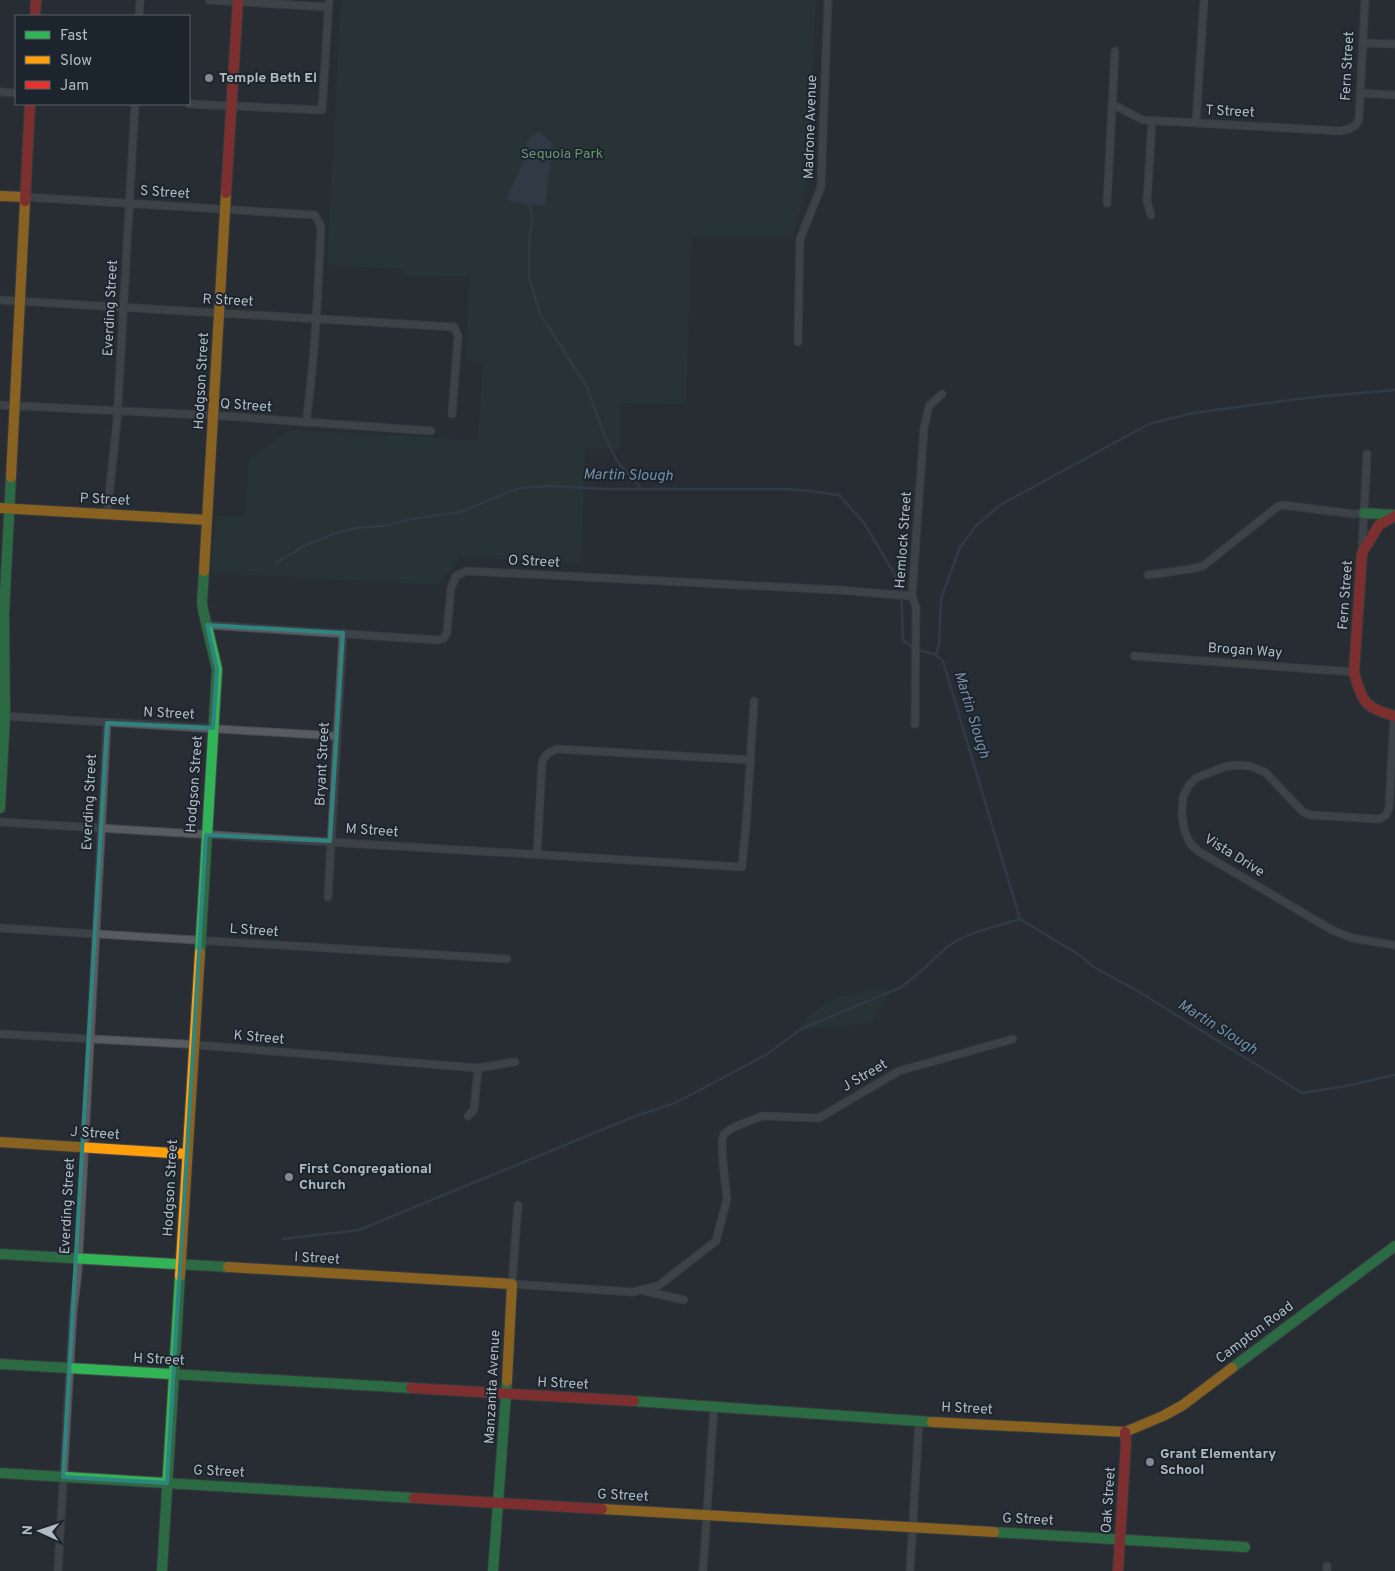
<svg xmlns="http://www.w3.org/2000/svg" width="1395" height="1571" font-family="Overpass,sans-serif">
  <style>
    .green { fill: #283a3a }
    .water { fill: #384a5b }
    .lines { fill: none; stroke-linecap: round; stroke-linejoin: round }
    .stream { stroke: #384a5b; stroke-width: 2.5 }
    .street-casing { stroke: #464a4e; stroke-width: 9 }
    .fast-casing { stroke: #464a4e; stroke-width: 12 }
    .slow-casing { stroke: #464a4e; stroke-width: 12 }
    .jam-casing { stroke: #464a4e; stroke-width: 12 }
    .street { stroke: #585c61; stroke-width: 7 }
    .fast { stroke: #30b455; stroke-width: 10 }
    .slow { stroke: #ff9f0a; stroke-width: 10 }
    .jam { stroke: #e5322d; stroke-width: 10 }
    .marked { fill: none; stroke: #30847f; stroke-width: 4; stroke-linejoin: round }
    .poi-dot { fill: #828991; stroke: #1c242d; stroke-width: 2 }
    .labels { text-anchor: middle; dominant-baseline: central; stroke-width: 4; stroke-linejoin: round; paint-order: stroke }
    .street-label { font-size: 14px; fill: #b2bac4; stroke: #1c242d }
    .poi-label { font-size: 14px; font-weight: bold; fill: #b2bac4; stroke: #1c242d; text-anchor: start }
    .park-label { font-size: 14px; fill: #6b9371; stroke: #1c242d }
    .water-label { font-size: 15px; font-style: italic; fill: #758da5; stroke: #1c242d }
  </style>
  <rect width="100%" height="100%" fill="#282e33"/>
  <g class="green">
    <path d="M 341,0 L 816,0 L 806,185 L 793,237 L 692,237 L 686,404 L 620,403 L 620,449 L 585,449 L 581,563 L 460,557 L 439,585 L 211,573 L 215,516 L 244,517 L 249,459 L 289,430 L 478,440 L 483,362 L 466,361 L 469,277 L 408,276 L 399,269 L 327,265 Z"/>
    <path d="M 877,988 L 889,992 L 882,1008 L 869,1024 L 801,1029 L 809,1015 L 839,996 L 865,992 Z"/>
  </g>
  <path class="water" d="M 539,131 L 553,144 L 545,206 L 513,202 L 506,198 C 517,177 524,165 527,141 Z"/>
  <g class="lines">
    <g class="stream">
      <path d="M 529,201 L 532,217 L 529,244 L 529,278 L 541,316 L 586,385 L 603,432 L 617,461 L 640,487"/>
      <path d="M 276,563 L 304,546 L 339,532 L 356,528 L 383,526 L 418,518 L 460,512 L 519,488 L 550,486 L 604,489 L 787,489 L 809,491 L 839,495 L 864,523 L 901,585 L 903,640 L 913,648 L 936,655 L 943,661 L 1020,919 L 1081,956 L 1092,966 L 1136,990 L 1302,1093 L 1346,1086 L 1395,1075"/>
      <path d="M 936,655 L 939,644 L 941,599 L 960,547 L 976,526 L 1000,505 L 1149,424 L 1193,413 L 1314,397 L 1395,390"/>
      <path d="M 283,1239 L 359,1230 L 633,1117 L 675,1103 L 766,1055 L 801,1029 L 899,988 C 918,977 932,959 950,945 C 968,932 999,926 1020,919"/>
    </g>
    <defs>
      <g id="street">
        <path d="M 209,0 L 328,7"/>
        <path d="M 139,16 L 140,0"/>
        <path d="M 1363,43 L 1395,44"/>
        <path d="M 0,92 L 16,93"/>
        <path d="M 1360,93 L 1395,95"/>
        <path d="M 189,104 L 322,110 L 329,0"/>
        <path d="M 1112,104 L 1143,120 L 1340,131 L 1349,129 L 1356,125 L 1359,119 L 1365,0"/>
        <path d="M 1196,123 L 1204,0"/>
        <path d="M 25,197 L 315,215 L 321,227 C 318,293 315,358 306,423"/>
        <path d="M 1107,203 L 1115,51"/>
        <path d="M 1151,215 L 1147,201 L 1152,121"/>
        <path d="M 0,300 L 454,327 L 458,336 L 452,414"/>
        <path d="M 798,342 L 800,239 L 821,187 L 828,0"/>
        <path d="M 0,405 L 224,416 L 431,431"/>
        <path d="M 107,514 L 117,421 L 135,104"/>
        <path d="M 1362,551 L 1367,454"/>
        <path d="M 1148,575 L 1190,569 L 1203,566 L 1277,507 L 1283,505 L 1354,514 L 1364,513"/>
        <path d="M 207,625 L 438,640 L 444,638 L 447,632 L 451,588 L 456,576 L 467,571 L 838,590 L 912,596"/>
        <path d="M 1134,656 L 1354,672"/>
        <path d="M 3,716 L 337,736"/>
        <path d="M 1394,716 L 1389,808 L 1386,815 L 1380,819 L 1310,815 L 1303,812 L 1265,772 L 1250,766 L 1235,765 L 1224,767 L 1196,778 L 1189,785 L 1183,797 L 1182,816 L 1185,832 L 1190,843 L 1198,851 L 1332,930 L 1352,938 L 1395,945"/>
        <path d="M 915,724 L 916,607 L 912,596 L 924,428 L 929,406 L 942,394"/>
        <path d="M 0,822 L 742,867 L 747,813 L 754,701"/>
        <path d="M 537,855 L 542,763 C 545,754 549,752 557,749 L 751,760"/>
        <path d="M 328,897 L 343,633"/>
        <path d="M 0,928 L 507,959"/>
        <path d="M 0,1034 L 185,1044 L 478,1068 L 515,1062"/>
        <path d="M 468,1116 L 474,1110 L 478,1068"/>
        <path d="M 518,1205 L 512,1284 L 632,1292 L 658,1286 L 716,1241 L 727,1199 L 723,1163 L 722,1141 L 724,1134 L 732,1128 L 762,1116 L 819,1118 L 899,1071 L 1013,1039"/>
        <path d="M 644,1291 L 684,1300"/>
        <path d="M 58,1571 L 73,1313 L 78,1271 L 107,723"/>
        <path d="M 703,1571 L 714,1406"/>
        <path d="M 910,1571 L 919,1421"/>
        <path d="M 1327,1571 L 1327,1566"/>
      </g>
      <g id="fast">
        <path d="M 1364,513 L 1395,515"/>
        <path d="M 0,808 L 5,716 L 4,613 L 11,477"/>
        <path d="M 200,953 L 217,669 L 203,610 L 202,602 L 204,571"/>
        <path d="M 0,1254 L 228,1267"/>
        <path d="M 0,1364 L 411,1388"/>
        <path d="M 1232,1368 L 1395,1246"/>
        <path d="M 634,1401 L 932,1422"/>
        <path d="M 0,1473 L 414,1498"/>
        <path d="M 994,1532 L 1245,1547"/>
        <path d="M 162,1571 L 180,1276"/>
        <path d="M 493,1571 L 507,1381"/>
      </g>
      <g id="slow">
        <path d="M 0,196 L 25,197"/>
        <path d="M 11,477 L 25,201"/>
        <path d="M 0,508 L 207,520"/>
        <path d="M 204,571 L 226,193"/>
        <path d="M 0,1142 L 187,1154"/>
        <path d="M 228,1267 L 512,1284 L 507,1381"/>
        <path d="M 180,1276 L 200,953"/>
        <path d="M 932,1422 L 1125,1432 L 1163,1416 L 1183,1405 L 1232,1368"/>
        <path d="M 602,1509 L 994,1532"/>
      </g>
      <g id="jam">
        <path d="M 35,16 L 36,0"/>
        <path d="M 226,193 L 238,0"/>
        <path d="M 25,201 L 30,104"/>
        <path d="M 1395,516 L 1379,525 L 1362,553 L 1354,672 C 1361,701 1366,709 1395,716"/>
        <path d="M 411,1388 L 634,1401"/>
        <path d="M 414,1498 L 602,1509"/>
        <path d="M 1118,1571 L 1126,1443 L 1125,1432"/>
      </g>
    </defs>
    <use href="#street" class="street-casing"/>
    <use href="#fast" class="fast-casing"/>
    <use href="#slow" class="slow-casing"/>
    <use href="#jam" class="jam-casing"/>
    <use href="#street" class="street"/>
    <use href="#fast" class="fast"/>
    <use href="#slow" class="slow"/>
    <use href="#jam" class="jam"/>
  </g>
  <path d="M0 0H1395V1571H0ZM 207,625 L 343,633 L 330,841 L 206,835 L 167,1483 L 63,1477 L 107,723 L 213,728 L 217,669 Z" fill="#282e33" fill-opacity=".55" fill-rule="evenodd"/>
  <path class="marked" d="M 207,625 L 343,633 L 330,841 L 206,835 L 167,1483 L 63,1477 L 107,723 L 213,728 L 217,669 Z"/>
  <g class="poi-dot">
    <circle cx="209" cy="78" r="5"/>
    <circle cx="289" cy="1177" r="5"/>
    <circle cx="1150" cy="1462" r="5"/>
  </g>
  <g class="labels">
    <g class="street-label">
      <text transform="translate(1348 66) rotate(-87)">Fern Street</text>
      <text transform="translate(1230 112) rotate(3)">T Street</text>
      <text transform="translate(811 127) rotate(-88)">Madrone Avenue</text>
      <text transform="translate(165 193) rotate(4)">S Street</text>
      <text transform="translate(228 301) rotate(3)">R Street</text>
      <text transform="translate(111 308) rotate(-87)">Everding Street</text>
      <text transform="translate(202 381) rotate(-87)">Hodgson Street</text>
      <text transform="translate(246 406) rotate(4)">Q Street</text>
      <text transform="translate(105 500) rotate(3)">P Street</text>
      <text transform="translate(904 540) rotate(-86)">Hemlock Street</text>
      <text transform="translate(534 562) rotate(3)">O Street</text>
      <text transform="translate(1346 595) rotate(-86)">Fern Street</text>
      <text transform="translate(1245 651) rotate(4)">Brogan Way</text>
      <text transform="translate(169 714) rotate(3)">N Street</text>
      <text transform="translate(323 764) rotate(-87)">Bryant Street</text>
      <text transform="translate(195 784) rotate(-86)">Hodgson Street</text>
      <text transform="translate(90 802) rotate(-87)">Everding Street</text>
      <text transform="translate(372 831) rotate(4)">M Street</text>
      <text transform="translate(1234 856) rotate(32)">Vista Drive</text>
      <text transform="translate(254 931) rotate(4)">L Street</text>
      <text transform="translate(259 1038) rotate(5)">K Street</text>
      <text transform="translate(865 1076) rotate(-30)">J Street</text>
      <text transform="translate(95 1134) rotate(4)">J Street</text>
      <text transform="translate(171 1188) rotate(-87)">Hodgson Street</text>
      <text transform="translate(68 1206) rotate(-87)">Everding Street</text>
      <text transform="translate(317 1259) rotate(3)">I Street</text>
      <text transform="translate(1255 1333) rotate(-37)">Campton Road</text>
      <text transform="translate(159 1360) rotate(3)">H Street</text>
      <text transform="translate(563 1384) rotate(3)">H Street</text>
      <text transform="translate(493 1387) rotate(-87)">Manzanita Avenue</text>
      <text transform="translate(967 1409) rotate(3)">H Street</text>
      <text transform="translate(219 1472) rotate(3)">G Street</text>
      <text transform="translate(623 1496) rotate(3)">G Street</text>
      <text transform="translate(1109 1500) rotate(-86)">Oak Street</text>
      <text transform="translate(1028 1520) rotate(3)">G Street</text>
    </g>
    <g class="poi-label">
      <text x="219" y="78">Temple Beth El</text>
      <text x="299" y="1169">First Congregational<tspan x="299" dy="16">Church</tspan></text>
      <text x="1160" y="1454">Grant Elementary<tspan x="1160" dy="16">School</tspan></text>
    </g>
    <g class="park-label">
      <text x="562" y="154">Sequoia Park</text>
    </g>
    <g class="water-label">
      <text transform="translate(628 476) rotate(1)">Martin Slough</text>
      <text transform="translate(971 715) rotate(73)">Martin Slough</text>
      <text transform="translate(1217 1028) rotate(32)">Martin Slough</text>
    </g>
  </g>
  <rect x="15" y="15" width="175" height="90" fill="#1c242d" stroke="#586069"/>
  <rect x="25" y="31" width="25" height="8" fill="#30b455" stroke="#586069"/>
  <text x="60" y="40" font-size="15" fill="#b2bac4">Fast</text>
  <rect x="25" y="56" width="25" height="8" fill="#ff9f0a" stroke="#586069"/>
  <text x="60" y="65" font-size="15" fill="#b2bac4">Slow</text>
  <rect x="25" y="81" width="25" height="8" fill="#e5322d" stroke="#586069"/>
  <text x="60" y="90" font-size="15" fill="#b2bac4">Jam</text>
  <g transform="translate(40 1531) rotate(273)" stroke="#1c242d" stroke-width="4" paint-order="stroke">
  <path d="M0-4L9 19L0 12L-9 19Z" fill="#b2bac4"/>
  <text y="-8" font-size="14" font-weight="bold" text-anchor="middle" fill="#b2bac4">N</text>
  </g>
</svg>
